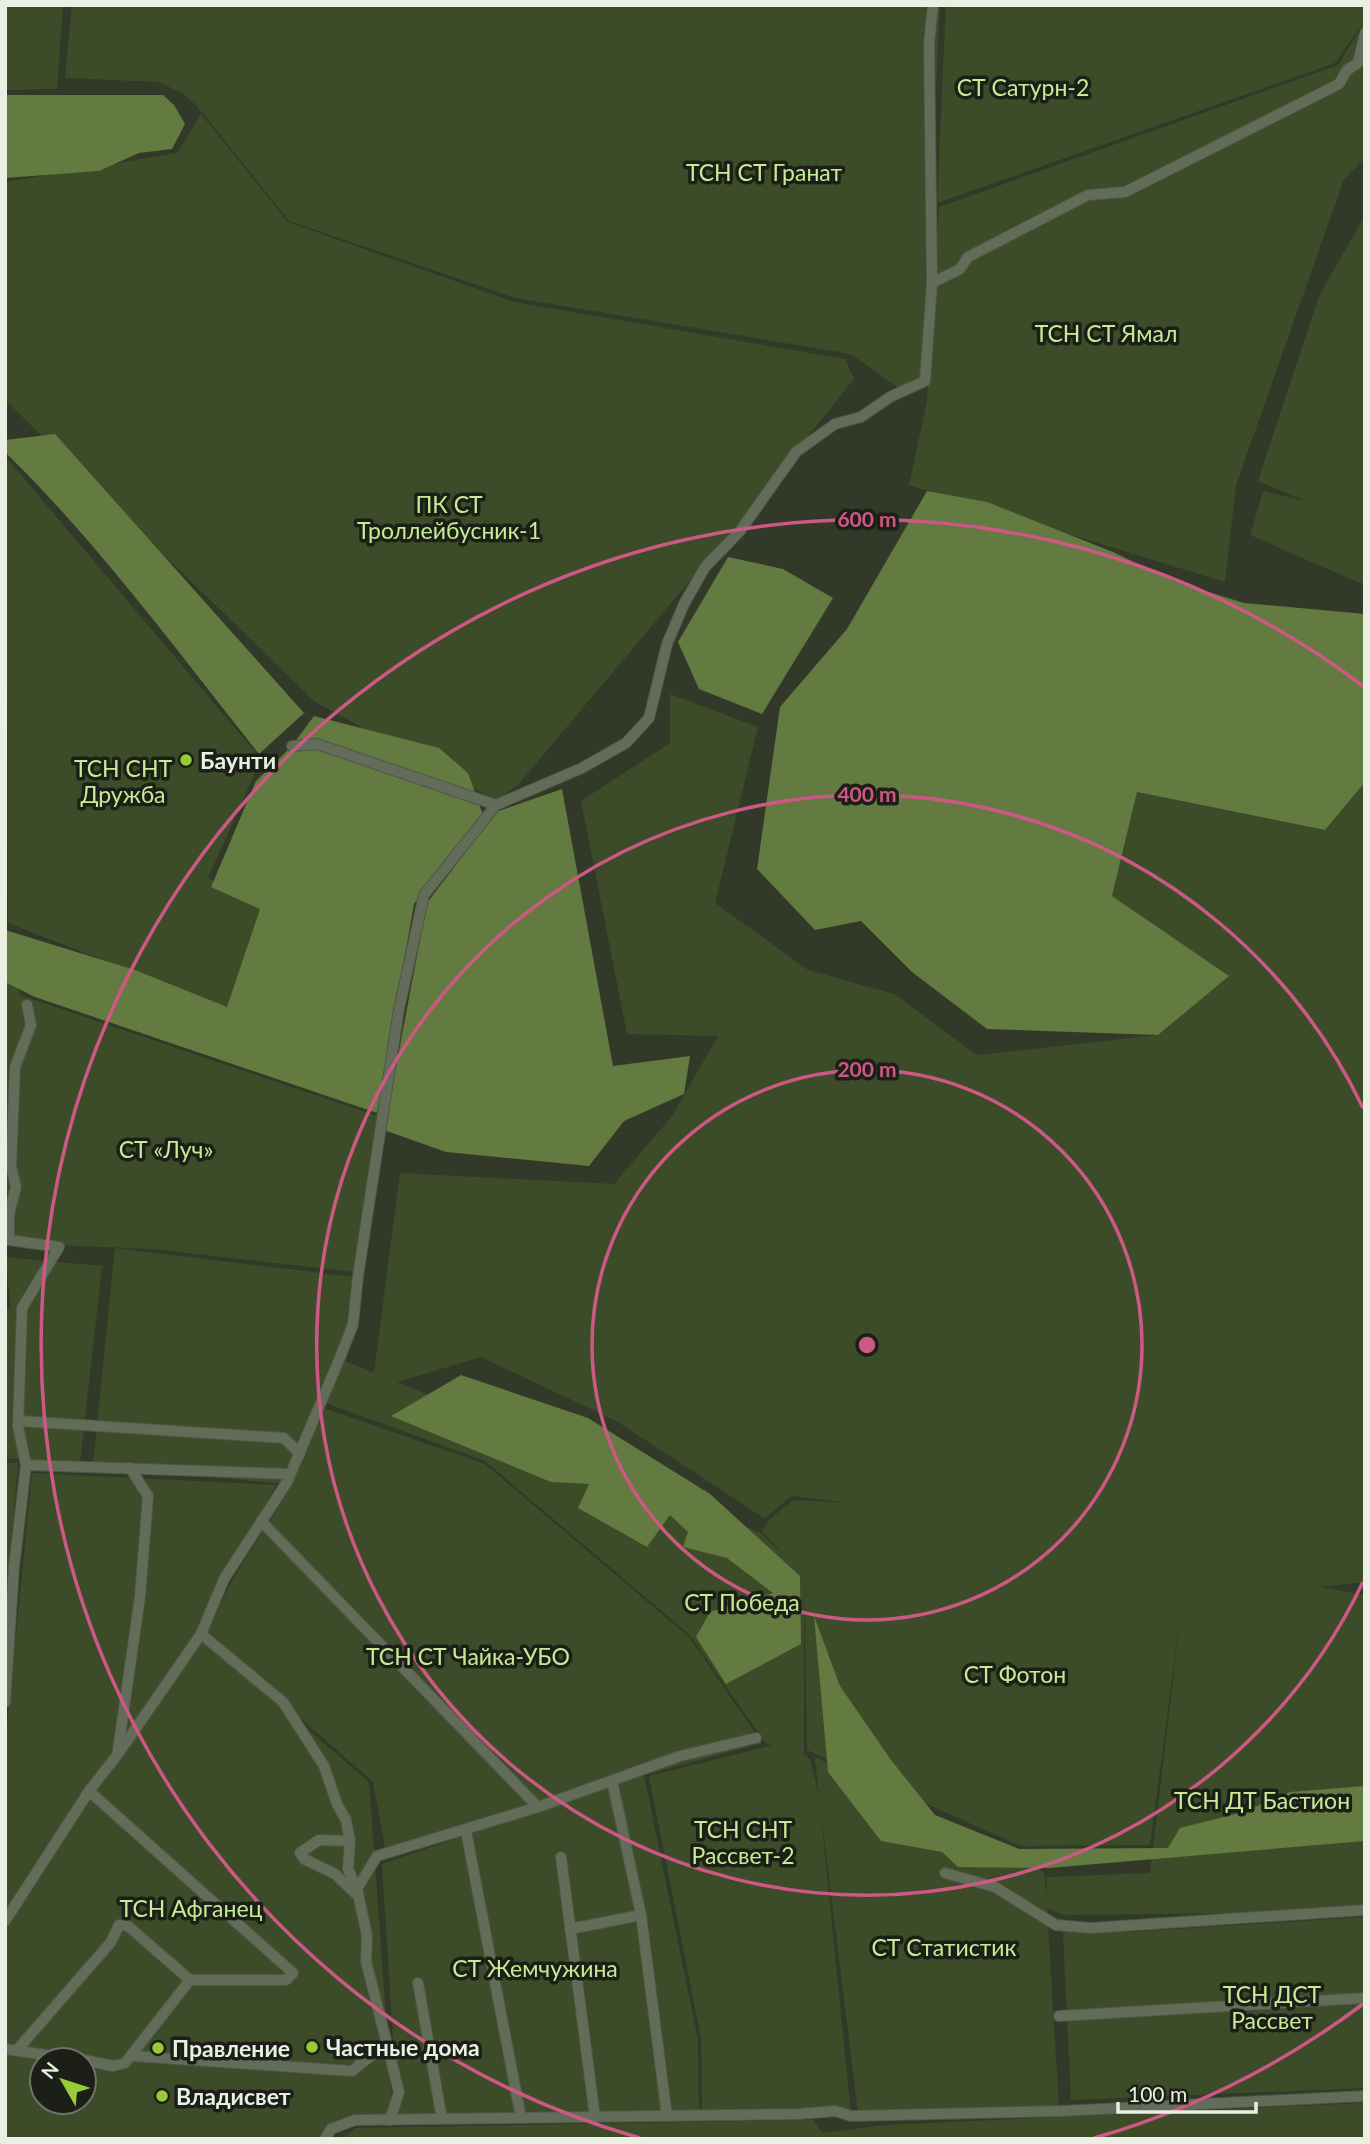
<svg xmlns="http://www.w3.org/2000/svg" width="1370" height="2144" font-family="Lato,sans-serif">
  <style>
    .green { fill: #3d4c28; fill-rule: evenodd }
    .forest { fill: #637a40 }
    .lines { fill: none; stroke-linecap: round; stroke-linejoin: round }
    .street-casing { stroke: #4f5647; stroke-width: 12 }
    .street { stroke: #636c59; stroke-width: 10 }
    .ring { fill: none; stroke: #ce5884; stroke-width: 3.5 }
    .poi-dot { fill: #98cb37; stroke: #1b1f17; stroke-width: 2.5 }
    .labels { text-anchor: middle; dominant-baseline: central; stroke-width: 7; stroke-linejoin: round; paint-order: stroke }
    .park-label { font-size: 23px; fill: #c7eb95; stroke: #1b1f17 }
    .poi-label { font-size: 23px; font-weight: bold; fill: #eaefe4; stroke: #1b1f17; text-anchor: start }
    .centre { fill: #ce5884; stroke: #1b1f17; stroke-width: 3.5 }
    .ring-label { font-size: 21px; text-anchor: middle; font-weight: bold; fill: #ce5884; stroke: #1b1f17; stroke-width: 7; stroke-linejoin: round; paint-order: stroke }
  </style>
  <rect width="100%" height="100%" fill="#323928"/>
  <g class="green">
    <path d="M 5,5 L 63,5 L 57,89 L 5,90 Z"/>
    <path d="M 72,5 L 940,5 L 922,380 L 900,389 L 851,354 L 515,298 L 289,221 L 197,106 L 182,93 L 159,82 L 65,78 Z"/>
    <path d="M 946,5 L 1365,5 L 1365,26 L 1358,30 L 1335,63 L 937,203 Z"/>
    <path d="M 1365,30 L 1365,158 L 1344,179 L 1236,485 L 1225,582 L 909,485 L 927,401 L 939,207 L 1338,65 L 1357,34 Z"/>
    <path d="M 201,114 L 288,222 L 514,302 L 845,359 L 854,379 L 735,527 L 518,785 L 496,800 L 315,702 L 5,400 L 5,182 L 177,153 Z"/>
    <path d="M 1365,215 L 1365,583 L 1360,583 L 1250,535 L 1263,491 L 1305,501 L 1258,481 L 1319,296 Z"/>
    <path d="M 6,457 L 261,759 L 208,878 L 266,905 L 232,1010 L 8,923 Z"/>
    <path d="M 670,694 L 758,727 L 715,903 L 808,970 L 894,994 L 977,1055 L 1158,1035 L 1228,976 L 1112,896 L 1137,792 L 1324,830 L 1365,782 L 1365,1582 L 1320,1587 L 1365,1595 L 1365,1904 L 1235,1913 L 1064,1915 L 1047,1908 L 1059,2107 L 858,2112 L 820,1805 L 851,2114 L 702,2113 L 701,2038 L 649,1776 L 773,1745 L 766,1744 L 690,1635 L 485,1461 L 326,1403 L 324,1408 L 485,1464 L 690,1638 L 762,1743 L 644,1775 L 698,2040 L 699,2112 L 398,2116 L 382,1864 L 609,1786 L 387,1858 L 373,1782 L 206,1635 L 231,1582 L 292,1485 L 93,1464 L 115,1248 L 362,1278 L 358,1328 L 335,1384 L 345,1361 L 374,1373 L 400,1173 L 614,1184 L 672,1116 L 718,1036 L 627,1034 L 581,801 L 670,743 ZM 481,1357 L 618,1422 L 765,1519 L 791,1496 L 849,1503 L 794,1500 L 770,1519 L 762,1531 L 789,1560 L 761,1533 L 397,1382 ZM 804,1575 L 807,1750 L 1020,1846 L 1150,1845 L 1182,1604 L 1150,1873 L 1047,1877 L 1046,1897 L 1044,1872 L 815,1757 L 819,1796 L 810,1759 L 804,1755 Z"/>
    <path d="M 5,931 L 20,995 L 380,1117 L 354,1272 L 153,1249 L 5,1243 Z"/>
    <path d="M 5,1257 L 102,1266 L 80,1463 L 5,1458 L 5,1310 L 11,1308 Z"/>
    <path d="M 5,1463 L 18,1463 L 5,1622 Z"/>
    <path d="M 32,1473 L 276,1485 L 196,1633 L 369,1782 L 392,2099 L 388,2115 C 361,2115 334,2112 320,2139 L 5,2139 L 5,1745 ZM 42,2060 L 84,2060 L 84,2102 L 42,2102 Z"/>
    <path d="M 1365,1917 L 1365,2088 L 1071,2100 L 1063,1932 L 1131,1932 Z"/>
    <path d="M 1365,2103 L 1365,2139 L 343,2139 L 355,2128 L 813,2120 L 822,2133 L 886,2125 Z"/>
  </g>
  <g class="forest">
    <path d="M 5,95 L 163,95 L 174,105 L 185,124 L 172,149 L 139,153 L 99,171 L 5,178 Z"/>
    <path d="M 55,434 L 304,713 L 259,754 C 177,651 99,544 5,452 L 5,440 Z"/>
    <path d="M 927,491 L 987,502 L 1113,552 L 1176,582 L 1244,603 L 1365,614 L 1365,782 L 1325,830 L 1137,792 L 1112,896 L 1229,976 L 1158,1035 L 987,1029 L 912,972 L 861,921 L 815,930 L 757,869 L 780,707 L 847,629 Z"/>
    <path d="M 728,557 L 783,569 L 833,598 L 762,714 L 699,689 L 678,642 Z"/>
    <path d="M 314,716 L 439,748 L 468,773 L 483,815 L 414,904 L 377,1113 L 35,997 L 5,982 L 5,930 L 135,970 L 227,1007 L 260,909 L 211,887 L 256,781 L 292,746 Z"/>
    <path d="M 562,789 L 613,1066 L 690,1056 L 684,1094 L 624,1121 L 589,1166 L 446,1152 L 384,1130 L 427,903 L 496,812 Z"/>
    <path d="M 461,1375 L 588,1418 L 710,1494 L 800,1576 L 801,1644 L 726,1684 L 696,1637 L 710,1612 L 773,1593 L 727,1558 L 683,1547 L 688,1532 L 670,1515 L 647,1547 L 578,1508 L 589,1484 L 551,1482 L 391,1416 Z"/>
    <path d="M 814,1616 L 840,1686 L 891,1760 L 935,1815 L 1019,1849 L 1168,1848 L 1180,1828 L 1243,1812 L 1290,1792 L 1365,1786 L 1365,1841 L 1049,1868 L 958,1867 L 942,1852 L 881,1841 L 828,1772 Z"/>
  </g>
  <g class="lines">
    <defs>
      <g id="street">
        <path d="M 932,283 L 960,269 L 968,257 L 1088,195 L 1125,192 L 1339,84 L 1347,70 L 1358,63 L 1365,33"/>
        <path d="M 292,746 L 317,744 L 496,805"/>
        <path d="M 20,1421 L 284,1438 L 300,1454"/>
        <path d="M 26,1465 L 290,1474"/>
        <path d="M 261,1521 L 538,1807"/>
        <path d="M 201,1634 L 283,1702 L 324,1766 L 337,1804 L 346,1820 L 350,1841 L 348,1869 L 357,1889"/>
        <path d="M 5,1702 L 14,1567 L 26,1465 L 18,1426 L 22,1308 L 59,1247 L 9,1240 L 9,1214 L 16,1187 L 11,1167 L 15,1067 L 31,1025 L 27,1005"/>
        <path d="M 118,1750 L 140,1597 L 148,1496 L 130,1468"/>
        <path d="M 612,1781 L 641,1915 L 667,2116"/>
        <path d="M 466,1831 L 521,2118"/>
        <path d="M 350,1841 L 319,1840 L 300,1853 L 304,1859 L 335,1874 L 355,1893"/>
        <path d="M 561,1857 L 595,2117"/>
        <path d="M 945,1873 L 995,1887 L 1056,1925 L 1091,1928 L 1365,1910"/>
        <path d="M 5,1921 L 89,1791 L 118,1754 L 201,1634 L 224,1579 L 287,1482 L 339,1360 L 353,1324 L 358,1276 L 399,1009 L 424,895 L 496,805 L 582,768 L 626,743 L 649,718 L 667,644 L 684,604 L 705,567 L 740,531 L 796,452 L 835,424 L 861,417 L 890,397 L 925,381 L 932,283 L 929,44 L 933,5"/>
        <path d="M 570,1929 L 641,1915"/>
        <path d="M 418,1983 L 442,2119"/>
        <path d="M 1059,2016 L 1365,1998"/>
        <path d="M 5,2049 L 81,2060"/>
        <path d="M 17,2050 L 111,1942 L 119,1925 L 128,1926 L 190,1980"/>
        <path d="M 133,2056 L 352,2071 L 373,2054 L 389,2051"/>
        <path d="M 84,2060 L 113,2066 L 125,2063 L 190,1980 L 286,1980 L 293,1973 L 89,1791"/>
        <path d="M 390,2120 L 399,2092 L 366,1961 L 367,1936 L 357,1889 L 377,1856 L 538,1807 L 680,1756 L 756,1738"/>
        <path d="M 325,2139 L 331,2129 L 355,2120 L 799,2114 L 835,2111 L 851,2116 L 1062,2111 L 1365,2096"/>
      </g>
    </defs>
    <use href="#street" class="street-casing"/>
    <use href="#street" class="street"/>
  </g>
  <g class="ring">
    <circle cx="867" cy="1345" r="275"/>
    <path d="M1363 1582A550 550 0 1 1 1363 1108"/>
    <path d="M1363 2004A825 825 0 0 1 1094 2138M640 2138A825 825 0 1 1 1363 686"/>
  </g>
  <g class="poi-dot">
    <circle cx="186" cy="760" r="7"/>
    <circle cx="312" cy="2047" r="7"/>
    <circle cx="158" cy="2048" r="7"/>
    <circle cx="162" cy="2096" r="7"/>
  </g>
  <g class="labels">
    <g class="park-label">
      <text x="1023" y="87">СТ Сатурн-2</text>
      <text x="764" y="172">ТСН СТ Гранат</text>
      <text x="1106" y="333">ТСН СТ Ямал</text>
      <text x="449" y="504">ПК СТ<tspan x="449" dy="26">Троллейбусник-1</tspan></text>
      <text x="123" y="768">ТСН СНТ<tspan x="123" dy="26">Дружба</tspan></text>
      <text x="166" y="1149">СТ «Луч»</text>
      <text x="742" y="1602">СТ Победа</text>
      <text x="468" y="1656">ТСН СТ Чайка-УБО</text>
      <text x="1015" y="1674">СТ Фотон</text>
      <text x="1262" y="1800">ТСН ДТ Бастион</text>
      <text x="743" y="1829">ТСН СНТ<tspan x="743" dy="26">Рассвет-2</tspan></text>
      <text x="191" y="1908">ТСН Афганец</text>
      <text x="944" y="1947">СТ Статистик</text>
      <text x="535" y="1968">СТ Жемчужина</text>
      <text x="1272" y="1994">ТСН ДСТ<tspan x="1272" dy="26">Рассвет</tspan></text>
    </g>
    <g class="poi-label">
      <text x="200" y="760">Баунти</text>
      <text x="326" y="2047">Частные дома</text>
      <text x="172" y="2048">Правление</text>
      <text x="176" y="2096">Владисвет</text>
    </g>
  </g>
  <circle cx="867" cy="1345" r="10" class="centre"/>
  <g class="ring-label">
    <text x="867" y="527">600 m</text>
    <text x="867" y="802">400 m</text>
    <text x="867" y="1077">200 m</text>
  </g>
  <rect width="1370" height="2144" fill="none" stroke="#eaefe4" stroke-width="14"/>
  <g transform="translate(63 2081) rotate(309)"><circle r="33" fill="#1b1f17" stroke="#6e7269" stroke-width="2"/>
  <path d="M0-5L12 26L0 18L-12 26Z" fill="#98cb37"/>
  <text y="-10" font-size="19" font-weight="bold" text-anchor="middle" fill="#eaefe4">N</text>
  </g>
  <path d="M1118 2102v10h138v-10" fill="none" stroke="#eaefe4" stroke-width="3.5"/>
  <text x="1128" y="2102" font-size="21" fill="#eaefe4" stroke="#1b1f17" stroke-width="5" paint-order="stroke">100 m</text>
</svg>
